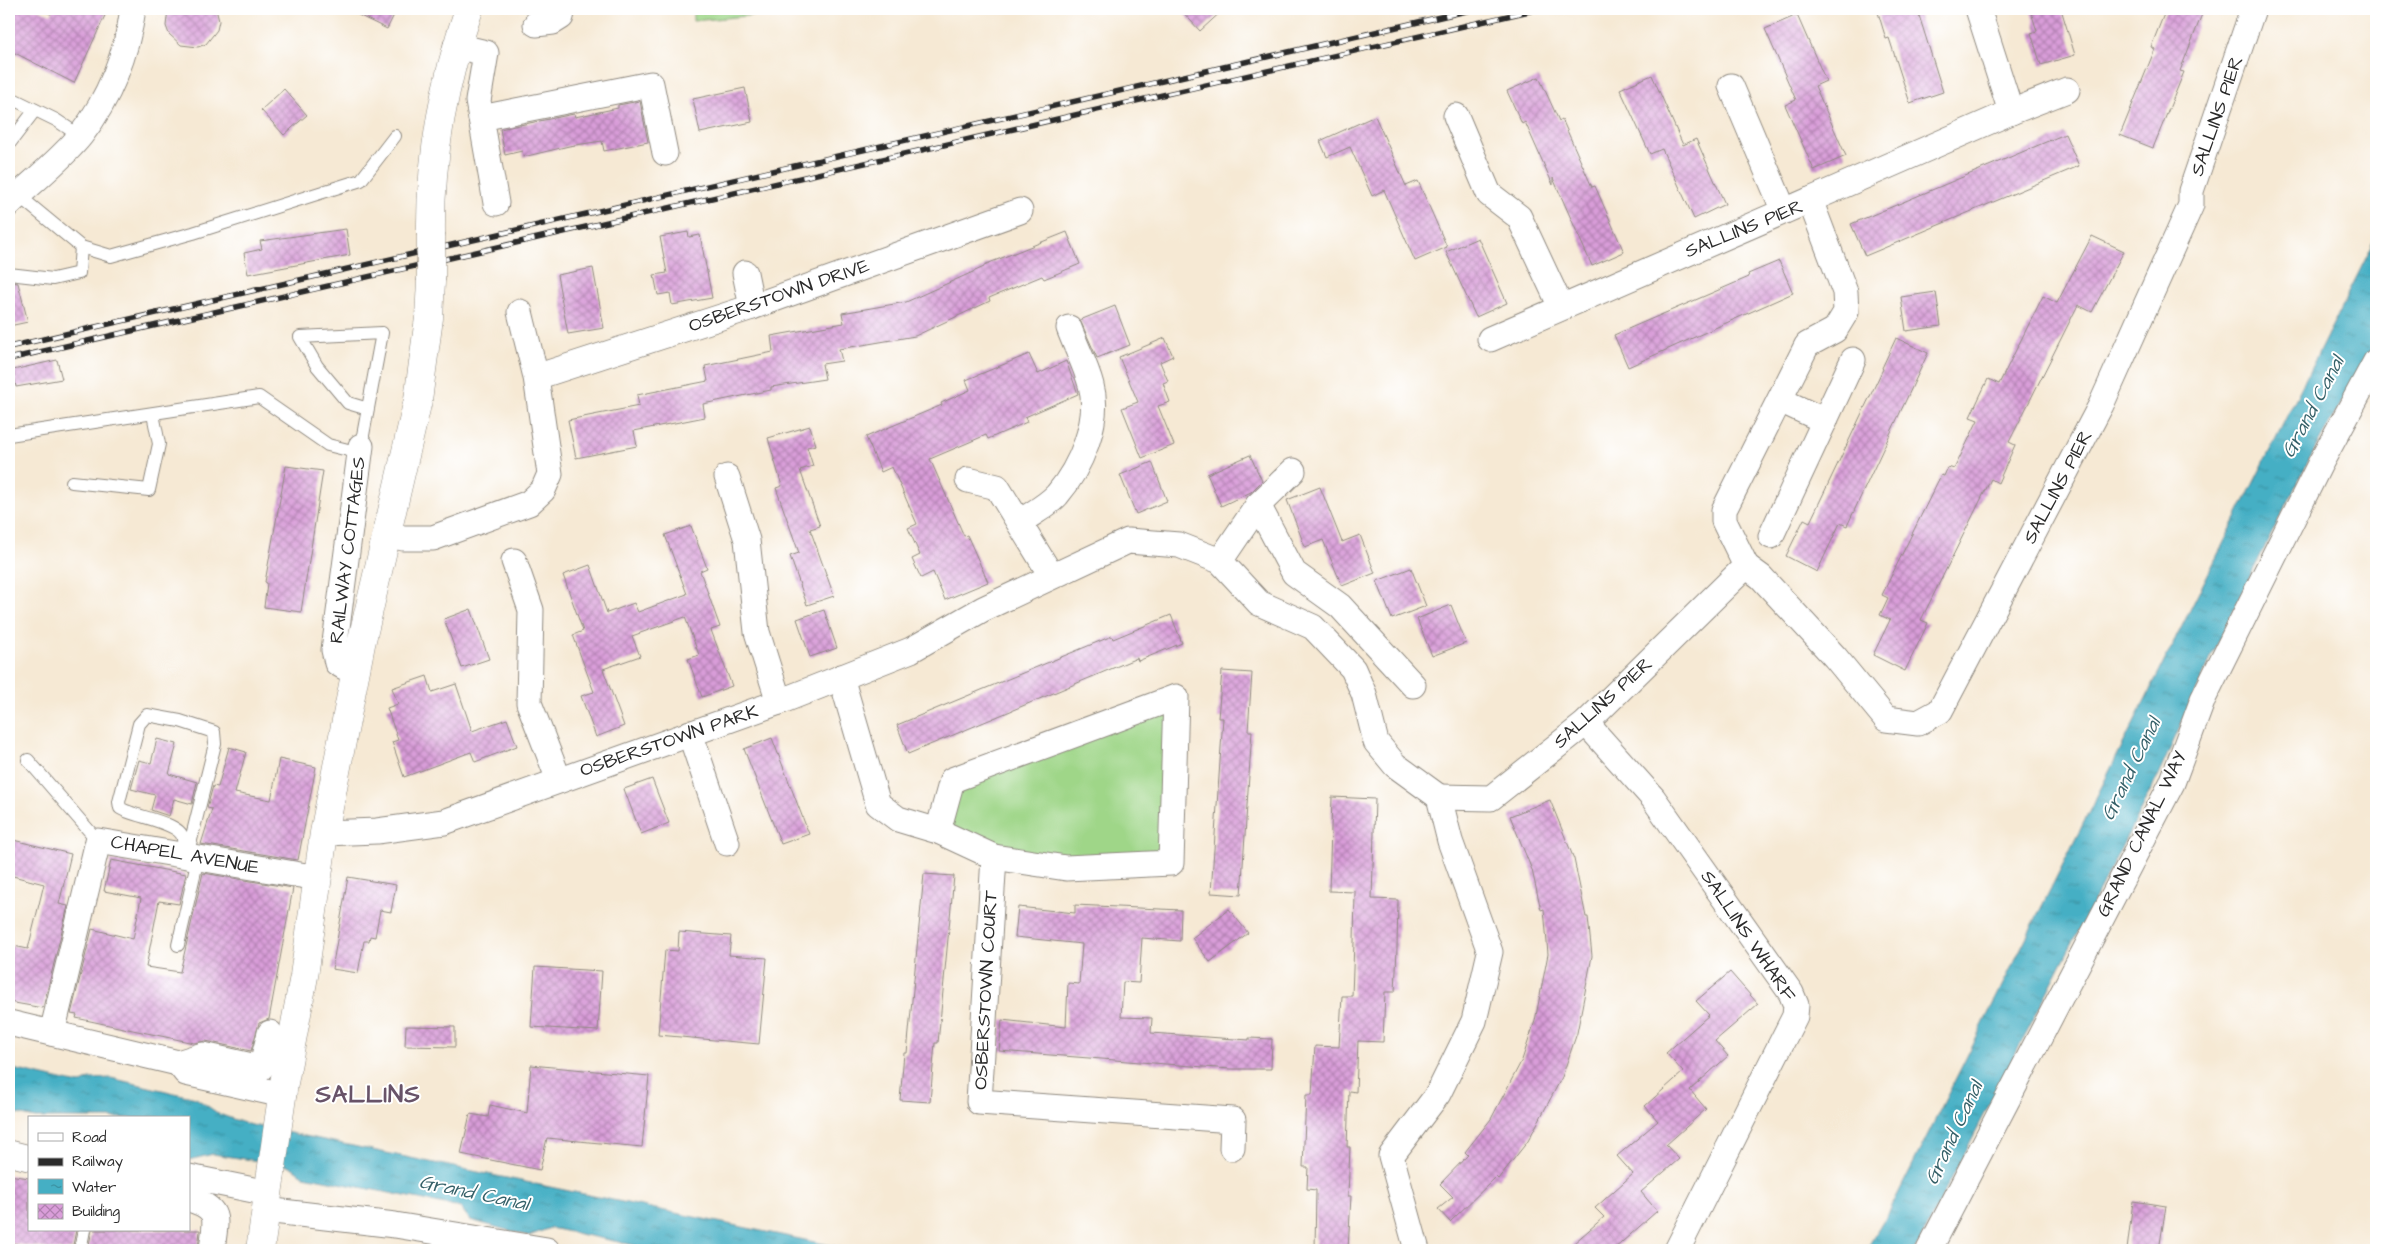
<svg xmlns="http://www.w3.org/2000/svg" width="2385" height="1259" font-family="'Architects Daughter',sans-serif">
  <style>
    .grass { fill: #9fd688; stroke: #65805a }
    .water { fill: url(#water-ripples); stroke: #386d78 }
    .building { fill: url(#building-cross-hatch) }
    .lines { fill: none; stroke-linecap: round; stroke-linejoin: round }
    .lane-casing { stroke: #908a80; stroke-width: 14 }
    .street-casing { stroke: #908a80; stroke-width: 27 }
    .secondary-casing { stroke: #908a80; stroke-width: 29 }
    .lane { stroke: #fff; stroke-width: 12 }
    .street { stroke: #fff; stroke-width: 25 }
    .secondary { stroke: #fff; stroke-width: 28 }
    .rail-casing { stroke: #2b2b2b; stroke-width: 5.5 }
    .rail { stroke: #fff; stroke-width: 4; stroke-dasharray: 11; stroke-linecap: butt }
    .secondary-bridge-casing { stroke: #908a80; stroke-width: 29; stroke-linecap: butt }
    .secondary-bridge { stroke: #fff; stroke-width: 28 }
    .labels { text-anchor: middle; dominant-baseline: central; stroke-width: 4; stroke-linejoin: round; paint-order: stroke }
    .street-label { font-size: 19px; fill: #2b2b2b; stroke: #fff }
    .water-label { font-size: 20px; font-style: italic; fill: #356068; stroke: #fff }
    .district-label { font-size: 24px; font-weight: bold; letter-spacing: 1px; fill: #685368; stroke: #fff }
  </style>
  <defs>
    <pattern id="water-ripples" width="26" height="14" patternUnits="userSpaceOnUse" patternTransform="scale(1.25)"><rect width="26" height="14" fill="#45afc4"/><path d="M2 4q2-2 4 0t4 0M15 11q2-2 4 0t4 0" fill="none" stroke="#3a8f9f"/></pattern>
    <pattern id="building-cross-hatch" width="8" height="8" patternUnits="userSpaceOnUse" patternTransform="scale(1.25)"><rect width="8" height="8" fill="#d99dd9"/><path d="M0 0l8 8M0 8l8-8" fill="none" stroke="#b080b0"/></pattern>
  </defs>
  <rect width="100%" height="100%" fill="#fff"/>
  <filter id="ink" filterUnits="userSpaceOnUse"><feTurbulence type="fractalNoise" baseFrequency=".02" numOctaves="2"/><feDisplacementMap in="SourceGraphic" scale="10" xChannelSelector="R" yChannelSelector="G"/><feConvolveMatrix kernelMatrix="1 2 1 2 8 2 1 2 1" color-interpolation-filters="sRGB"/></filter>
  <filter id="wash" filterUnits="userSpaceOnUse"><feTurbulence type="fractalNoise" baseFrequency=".0096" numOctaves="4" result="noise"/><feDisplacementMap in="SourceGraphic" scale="20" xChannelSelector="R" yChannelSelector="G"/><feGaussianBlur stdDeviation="1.12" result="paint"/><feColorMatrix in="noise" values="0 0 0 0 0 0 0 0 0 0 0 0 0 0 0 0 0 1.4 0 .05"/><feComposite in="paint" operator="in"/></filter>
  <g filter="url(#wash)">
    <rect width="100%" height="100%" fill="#f6e9d4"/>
    <g class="grass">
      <path d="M 693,9 L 819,9 L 693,21 Z"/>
      <path d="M 1172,702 L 1166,860 L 1001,856 L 938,824 L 957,778 Z"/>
    </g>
    <g class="water">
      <path d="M 2376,238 L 2376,342 L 2311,456 L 2231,614 L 2157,778 L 1915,1250 L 1866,1250 L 1890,1210 Z"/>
      <path d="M 9,1068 L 79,1084 L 90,1079 L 111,1078 L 196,1098 L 219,1114 L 247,1124 L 853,1250 L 658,1250 L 550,1228 L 529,1236 L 470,1220 L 460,1207 L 304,1176 L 290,1166 L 213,1154 L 189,1160 L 189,1118 L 35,1118 L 9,1112 Z"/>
    </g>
    <g id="blocks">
      <g class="building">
        <path d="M 9,9 L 38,9 L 51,14 L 54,9 L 108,9 L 74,83 L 9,50 Z"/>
        <path d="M 168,9 L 216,9 L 219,21 L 217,30 L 206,44 L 198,47 L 181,45 L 169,34 L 166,26 Z"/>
        <path d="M 346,9 L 397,9 L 387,29 Z"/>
        <path d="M 1180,9 L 1224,9 L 1200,31 Z"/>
        <path d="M 1877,9 L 1917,9 L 1943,92 L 1910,103 L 1889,38 L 1886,39 Z"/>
        <path d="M 2030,9 L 2061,9 L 2075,55 L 2041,65 L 2031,33 L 2037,31 Z"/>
        <path d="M 2166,9 L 2204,9 L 2180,71 L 2184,72 L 2153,148 L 2120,135 L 2155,49 L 2151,47 Z"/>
        <path d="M 1797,15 L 1826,81 L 1815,86 L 1846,156 L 1814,170 L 1785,105 L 1796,100 L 1765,29 Z"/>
        <path d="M 1652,75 L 1683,145 L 1696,139 L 1725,204 L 1694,219 L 1662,149 L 1650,154 L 1620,89 Z"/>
        <path d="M 1539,77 L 1559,121 L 1562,119 L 1592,187 L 1595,186 L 1624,252 L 1592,266 L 1553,178 L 1553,185 L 1525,122 L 1522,124 L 1507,91 Z"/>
        <path d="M 745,88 L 752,122 L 700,133 L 693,99 Z"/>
        <path d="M 284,89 L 307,115 L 284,135 L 261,110 Z"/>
        <path d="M 640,101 L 648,142 L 604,151 L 602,141 L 569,146 L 523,157 L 522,151 L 505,155 L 500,129 L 574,114 L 575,117 L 618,108 L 618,105 Z"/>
        <path d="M 1375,116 L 1406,186 L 1418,181 L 1447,247 L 1415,261 L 1384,190 L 1372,196 L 1350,147 L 1327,157 L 1320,141 Z"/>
        <path d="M 2065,134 L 2079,166 L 1865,256 L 1851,224 Z"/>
        <path d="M 346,229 L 350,255 L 248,274 L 244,253 L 262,249 L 260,241 Z"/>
        <path d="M 688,232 L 689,237 L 700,235 L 712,298 L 672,305 L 670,293 L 658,295 L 654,275 L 667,273 L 660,237 Z"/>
        <path d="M 1067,232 L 1080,264 L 1044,279 L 1042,276 L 989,298 L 990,301 L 915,336 L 839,349 L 842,361 L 822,364 L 825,379 L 771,387 L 771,390 L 703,404 L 705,417 L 634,431 L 637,446 L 576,458 L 568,420 L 639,406 L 637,395 L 708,381 L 705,366 L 773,352 L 771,336 L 844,323 L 842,313 L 906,302 L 984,267 L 984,265 Z"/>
        <path d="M 2092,236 L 2124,251 L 2092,312 L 2078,305 L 2009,442 L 2015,445 L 1998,483 L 1991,479 L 1921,620 L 1928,623 L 1905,671 L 1873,655 L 1890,620 L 1880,615 L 1888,598 L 1882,595 L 1941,475 L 1944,476 L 1948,467 L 1954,469 L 1962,453 L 1978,420 L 1970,417 L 1988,379 L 1999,384 L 2043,296 L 2057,303 Z"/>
        <path d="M 1478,238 L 1507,303 L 1476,317 L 1446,252 Z"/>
        <path d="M 1779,261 L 1793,293 L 1628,367 L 1614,335 L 1749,277 L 1748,274 Z"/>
        <path d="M 593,268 L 604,328 L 568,334 L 557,275 Z"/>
        <path d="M 9,282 L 18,283 L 28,322 L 9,326 Z"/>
        <path d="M 1936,292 L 1941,326 L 1906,331 L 1901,297 Z"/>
        <path d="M 1115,306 L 1130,345 L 1097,358 L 1080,320 Z"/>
        <path d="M 1165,338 L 1173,356 L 1160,362 L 1168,381 L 1163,383 L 1170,402 L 1158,406 L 1174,445 L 1142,458 L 1122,408 L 1138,402 L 1119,357 Z"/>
        <path d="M 1896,338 L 1928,353 L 1847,526 L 1840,523 L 1817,572 L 1786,556 L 1804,519 L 1810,522 L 1883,369 L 1882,368 Z"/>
        <path d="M 1029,354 L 1038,374 L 1066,361 L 1078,394 L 1025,417 L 1027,422 L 988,439 L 986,435 L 930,459 L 964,536 L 967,535 L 988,582 L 945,600 L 933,572 L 921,578 L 912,559 L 920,555 L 908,528 L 917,524 L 892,467 L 881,472 L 866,437 L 942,405 L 941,403 L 970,390 L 966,380 Z"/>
        <path d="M 57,360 L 62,379 L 16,387 L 13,370 Z"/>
        <path d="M 810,426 L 816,445 L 807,447 L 813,466 L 800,470 L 820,526 L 810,529 L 834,596 L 807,605 L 790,556 L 799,553 L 776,488 L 782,486 L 768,438 Z"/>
        <path d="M 1250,455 L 1262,481 L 1251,492 L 1221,506 L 1207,474 Z"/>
        <path d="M 1152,462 L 1167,501 L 1136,514 L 1120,475 Z"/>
        <path d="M 286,466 L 323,471 L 301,612 L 264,607 L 267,583 L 265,582 Z"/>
        <path d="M 1320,487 L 1342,542 L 1360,535 L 1375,573 L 1342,586 L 1323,540 L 1305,547 L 1287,500 Z"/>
        <path d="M 691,526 L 707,568 L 700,571 L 720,627 L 711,630 L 732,686 L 702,697 L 688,659 L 699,655 L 685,617 L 632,636 L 640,656 L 603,669 L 624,726 L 596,737 L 581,696 L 594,692 L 573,635 L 583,631 L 563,575 L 590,565 L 607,613 L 634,603 L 638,612 L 687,594 L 665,535 Z"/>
        <path d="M 1411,568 L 1426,606 L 1392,619 L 1377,581 Z"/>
        <path d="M 1451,605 L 1466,643 L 1432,656 L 1417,619 Z"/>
        <path d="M 471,609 L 489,659 L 462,668 L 444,619 Z"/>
        <path d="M 824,610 L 837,648 L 810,657 L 797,619 Z"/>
        <path d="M 1171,615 L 1182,643 L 1138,661 L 1137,658 L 908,754 L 897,725 L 1112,636 L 1113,639 Z"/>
        <path d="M 1222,671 L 1252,673 L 1248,731 L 1252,731 L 1241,895 L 1211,893 L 1223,718 L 1218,718 Z"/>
        <path d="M 427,676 L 432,692 L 456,684 L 472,731 L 507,719 L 517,746 L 475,762 L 471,752 L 404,777 L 392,742 L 398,740 L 387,708 L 398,704 L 392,688 Z"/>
        <path d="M 772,738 L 809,834 L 781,844 L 744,749 Z"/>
        <path d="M 157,739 L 177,744 L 169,774 L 197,782 L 192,804 L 174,799 L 169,816 L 151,810 L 155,795 L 131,789 L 139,760 L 151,763 Z"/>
        <path d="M 229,747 L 246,752 L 235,793 L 271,800 L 279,759 L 316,767 L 298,860 L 201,844 L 212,809 L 207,808 L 213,786 L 218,787 Z"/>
        <path d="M 652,779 L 669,823 L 641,834 L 624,789 Z"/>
        <path d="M 1332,797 L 1375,799 L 1372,899 L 1398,900 L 1397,948 L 1395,992 L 1385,992 L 1383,1042 L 1358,1041 L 1356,1092 L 1349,1091 L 1347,1147 L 1350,1147 L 1348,1196 L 1351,1196 L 1348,1250 L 1315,1250 L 1316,1190 L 1307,1189 L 1308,1167 L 1303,1167 L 1306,1095 L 1312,1095 L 1315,1046 L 1339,1047 L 1342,996 L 1352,996 L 1354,942 L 1355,892 L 1329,891 Z"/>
        <path d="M 1550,800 L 1574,859 L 1586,917 L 1588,917 L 1592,956 L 1577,1033 L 1562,1077 L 1528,1141 L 1498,1179 L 1496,1177 L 1450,1222 L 1438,1209 L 1453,1197 L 1440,1184 L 1468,1155 L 1465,1152 L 1491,1119 L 1522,1060 L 1535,1021 L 1548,954 L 1544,909 L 1541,910 L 1532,870 L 1510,816 Z"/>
        <path d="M 9,839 L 71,854 L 59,904 L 68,906 L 43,1008 L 9,1002 L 9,945 L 28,949 L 44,884 L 9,875 Z"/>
        <path d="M 111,860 L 186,874 L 179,904 L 159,901 L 146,967 L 180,972 L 203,873 L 293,888 L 269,1019 L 259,1023 L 251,1051 L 206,1041 L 194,1043 L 76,1018 L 77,1015 L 71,1014 L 92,929 L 133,939 L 141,898 L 104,891 Z"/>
        <path d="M 924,874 L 954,876 L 938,1043 L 935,1043 L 930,1102 L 900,1100 L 904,1053 L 907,1053 Z"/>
        <path d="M 348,877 L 396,885 L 391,912 L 380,910 L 375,937 L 370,936 L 369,941 L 364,941 L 358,973 L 332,969 Z"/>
        <path d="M 1075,905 L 1181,910 L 1180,941 L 1142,938 L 1139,983 L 1123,982 L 1121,1017 L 1152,1018 L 1151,1033 L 1249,1040 L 1249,1038 L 1272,1039 L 1271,1069 L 1230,1069 L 999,1051 L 1002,1020 L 1066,1027 L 1068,983 L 1079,984 L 1082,944 L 1015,937 L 1018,907 L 1075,913 Z"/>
        <path d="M 1229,909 L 1248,933 L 1210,962 L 1192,938 Z"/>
        <path d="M 679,932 L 731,936 L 729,955 L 767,958 L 759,1044 L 658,1035 L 665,950 L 678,951 Z"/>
        <path d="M 535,967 L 602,971 L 598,1031 L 531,1027 Z"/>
        <path d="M 1730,972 L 1758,1004 L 1715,1041 L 1728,1056 L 1690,1090 L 1706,1109 L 1666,1145 L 1679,1159 L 1641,1192 L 1657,1211 L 1613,1250 L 1566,1250 L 1604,1217 L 1595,1208 L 1633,1174 L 1617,1156 L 1658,1121 L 1645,1106 L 1683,1072 L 1666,1053 L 1709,1015 L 1696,1001 Z"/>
        <path d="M 406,1026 L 455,1027 L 455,1047 L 405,1046 Z"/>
        <path d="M 531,1065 L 649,1076 L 642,1147 L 547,1138 L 540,1170 L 461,1154 L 470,1114 L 488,1117 L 490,1105 L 527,1113 Z"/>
        <path d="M 9,1175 L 29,1178 L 29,1230 L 76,1230 L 72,1250 L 54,1250 L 9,1243 Z"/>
        <path d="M 2133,1201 L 2166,1206 L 2159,1250 L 2127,1250 Z"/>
        <path d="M 92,1230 L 200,1230 L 198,1250 L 88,1250 Z"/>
      </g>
    </g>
  </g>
  <g filter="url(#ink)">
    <use href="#blocks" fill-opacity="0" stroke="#908a80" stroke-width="1"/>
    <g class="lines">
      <defs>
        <g id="lane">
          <path d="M 9,97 L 56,120 L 80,136"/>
          <path d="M 9,144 L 35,110"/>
          <path d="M 18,195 L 81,247 L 111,256 L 193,233 L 361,180 L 395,136"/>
          <path d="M 9,274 L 53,279 L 79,273 L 81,247"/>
          <path d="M 9,435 L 259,397 L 328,445 L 360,453"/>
          <path d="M 361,446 L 382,333 L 300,337 L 317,366 L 348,403 L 368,409"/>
          <path d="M 72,482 L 149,490 L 159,444 L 153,414"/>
          <path d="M 28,760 L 98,841"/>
          <path d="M 180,855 C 181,850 184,844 183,839 C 182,822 133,817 120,808 L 119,802 L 139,724 L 147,715 L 180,721 L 214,732 L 215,744 L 187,856"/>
          <path d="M 178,945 L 198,858"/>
          <path d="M 80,1250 L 84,1230"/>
        </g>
        <g id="street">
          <path d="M 1978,9 L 2011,112"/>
          <path d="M 536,24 L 553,22 L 561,17 L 563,9"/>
          <path d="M 456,46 L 486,53 L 478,101 L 496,203"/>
          <path d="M 1731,86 L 1784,211"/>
          <path d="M 1456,116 L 1489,194 L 1519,217 L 1561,307"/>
          <path d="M 481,118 L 651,84 L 665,153"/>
          <path d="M 1810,200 L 2011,112 L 2067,90"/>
          <path d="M 9,204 C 30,184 63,158 81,135 C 109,99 127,53 133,9"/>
          <path d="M 745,273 L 752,307"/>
          <path d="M 520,312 L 536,377"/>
          <path d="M 1490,339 L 1810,200 L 1845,292 L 1846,312 L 1835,330 L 1807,345 L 1724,510 L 1724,521 L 1746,566"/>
          <path d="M 1780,400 L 1825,421"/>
          <path d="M 727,477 L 747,540 L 757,632 L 779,702"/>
          <path d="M 968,480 L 997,487 L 1051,575"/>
          <path d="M 1258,505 L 1294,573 L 1340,606 L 1413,685"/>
          <path d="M 1020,522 C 1031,514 1047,506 1057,495 C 1080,468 1101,421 1091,385 C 1086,366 1076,347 1069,328"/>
          <path d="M 387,534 L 403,538 L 433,538 L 529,503 L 543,490 L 550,474 L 536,377 L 752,307 L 1020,211"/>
          <path d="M 1771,536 L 1853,360"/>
          <path d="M 514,561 L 531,610 L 529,703 L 559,780"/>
          <path d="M 1220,561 L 1258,505 L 1293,471"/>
          <path d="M 356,669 L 344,667 L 337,663 L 334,650 L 361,446"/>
          <path d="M 841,677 L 878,804 L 898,819 L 938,831 L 994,857 L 979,1102 L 1233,1120 L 1232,1148"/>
          <path d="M 1586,723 L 1653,798 L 1791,993 L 1796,1005 L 1795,1016 L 1677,1250"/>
          <path d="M 690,733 L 727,843"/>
          <path d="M 1439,797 L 1491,798 L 1586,723 L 1746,566 L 1761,577 L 1835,657 L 1886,719 L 1918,723 L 1940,711 L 2101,405 L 2191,205 L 2191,191 L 2253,9"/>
          <path d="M 938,831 L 952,780 L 1176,697 L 1171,863 L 1066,868 L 994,857"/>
          <path d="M 324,833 L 377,831 L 444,822 L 779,702 L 911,650 L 983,609 L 1128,541 L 1179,545 L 1220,561 L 1259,603 L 1313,627 L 1353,669 L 1364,694 L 1376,742 L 1395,765 L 1439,797"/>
          <path d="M 9,1023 L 178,1063 L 203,1055 L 261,1068 L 270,1033"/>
          <path d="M 52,1033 L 98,841 L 318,878"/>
          <path d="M 178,1063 L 186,1073 L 283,1095"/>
          <path d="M 9,1153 L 29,1158"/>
          <path d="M 189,1177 L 268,1193"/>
          <path d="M 189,1199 C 223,1209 215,1221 212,1250"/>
          <path d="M 265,1210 L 395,1225 L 547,1250"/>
          <path d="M 1417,1250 L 1391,1156 L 1438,1094 L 1474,1021 L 1490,952 L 1450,841 L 1439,797"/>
          <path d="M 1929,1250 L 2172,783 L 2203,699 L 2320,464 L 2376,361"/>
        </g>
        <g id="secondary">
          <path d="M 431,233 C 430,155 444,82 469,9"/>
          <path d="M 260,1250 L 284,1083 L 304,976 L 324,833 L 361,644 L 418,400 L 429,318 L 431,281"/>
        </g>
      </defs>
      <use href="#lane" class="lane-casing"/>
      <use href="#street" class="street-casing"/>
      <use href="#secondary" class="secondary-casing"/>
      <use href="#lane" class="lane"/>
      <use href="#street" class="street"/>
      <use href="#secondary" class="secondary"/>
      <defs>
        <g id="rail">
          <path d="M 9,347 L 1475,9"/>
          <path d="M 9,359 L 1538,9"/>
        </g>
      </defs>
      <use href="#rail" class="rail-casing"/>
      <use href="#rail" class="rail"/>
      <defs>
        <path id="secondary-bridge" d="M 431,233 L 431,281"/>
      </defs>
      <use href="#secondary-bridge" class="secondary-bridge-casing"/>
      <use href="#secondary-bridge" class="secondary-bridge"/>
    </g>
  </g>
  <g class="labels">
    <g class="street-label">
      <text transform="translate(2217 116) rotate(-71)">SALLINS PIER</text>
      <text transform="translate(1744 229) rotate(-22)">SALLINS PIER</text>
      <text transform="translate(779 296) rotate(-19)">OSBERSTOWN DRIVE</text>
      <text transform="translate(2058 487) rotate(-62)">SALLINS PIER</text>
      <text transform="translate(348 550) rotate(-83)">RAILWAY COTTAGES</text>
      <text transform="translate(1603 703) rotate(-42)">SALLINS PIER</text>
      <text transform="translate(669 741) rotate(-19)">OSBERSTOWN PARK</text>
      <text transform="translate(2142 834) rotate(-64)">GRAND CANAL WAY</text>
      <text transform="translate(185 855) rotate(10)">CHAPEL AVENUE</text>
      <text transform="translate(1748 936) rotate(56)">SALLINS WHARF</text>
      <text transform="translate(986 990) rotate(-87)">OSBERSTOWN COURT</text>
    </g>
    <g class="water-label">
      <text transform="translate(2313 407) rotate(-62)">Grand Canal</text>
      <text transform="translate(2131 769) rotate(-64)">Grand Canal</text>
      <text transform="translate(1954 1133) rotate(-65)">Grand Canal</text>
      <text transform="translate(474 1193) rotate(12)">Grand Canal</text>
    </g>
    <g class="district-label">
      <text x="368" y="1095">SALLINS</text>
    </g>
  </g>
  <rect width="2385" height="1259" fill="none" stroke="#fff" stroke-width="30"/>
  <rect x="28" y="1116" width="162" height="115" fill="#ffffff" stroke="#aaaaaa"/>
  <rect x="38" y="1133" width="25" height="8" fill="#ffffff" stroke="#aaaaaa"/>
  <text x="72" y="1142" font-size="15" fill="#2b2b2b">Road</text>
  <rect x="38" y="1158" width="25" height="8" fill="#2b2b2b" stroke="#aaaaaa"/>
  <text x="72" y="1166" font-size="15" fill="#2b2b2b">Railway</text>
  <rect x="38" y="1179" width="25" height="15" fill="url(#water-ripples)" stroke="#aaaaaa"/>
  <text x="72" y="1192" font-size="15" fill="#2b2b2b">Water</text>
  <rect x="38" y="1204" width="25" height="15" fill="url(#building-cross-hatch)" stroke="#aaaaaa"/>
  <text x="72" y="1216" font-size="15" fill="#2b2b2b">Building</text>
</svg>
